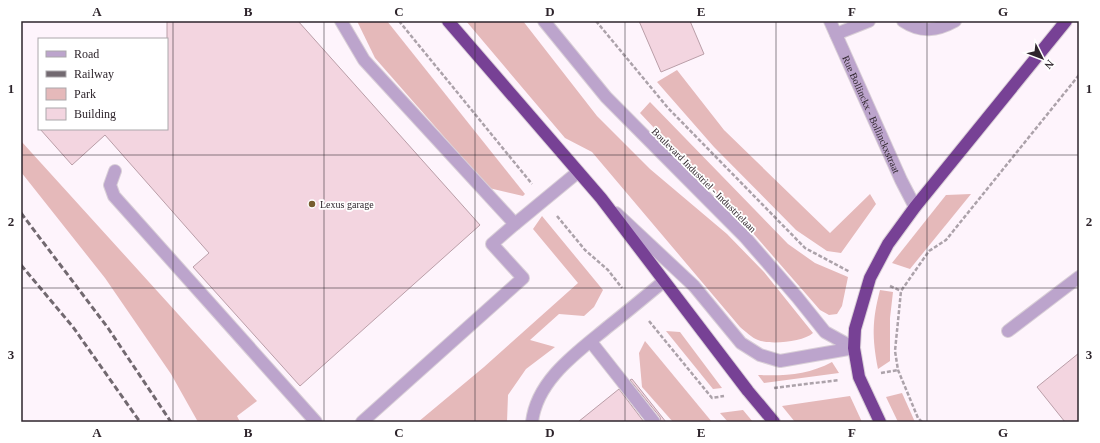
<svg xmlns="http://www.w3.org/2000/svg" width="1100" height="443" font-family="Georgia,serif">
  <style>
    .green { fill: #e5b9ba }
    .building { fill: #f3d5e0; stroke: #ba9ea8 }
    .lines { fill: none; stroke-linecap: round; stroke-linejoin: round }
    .lane-casing { stroke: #d9cfd7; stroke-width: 14 }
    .street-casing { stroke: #d9cfd7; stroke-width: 14 }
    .highway-casing { stroke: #d9cfd7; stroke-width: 14 }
    .path { stroke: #aca2aa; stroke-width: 2.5; stroke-dasharray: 4 2; stroke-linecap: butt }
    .lane { stroke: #bca4cc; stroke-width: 12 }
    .street { stroke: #bca4cc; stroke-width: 12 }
    .highway { stroke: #774195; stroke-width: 12 }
    .rail { stroke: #726970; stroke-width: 3; stroke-dasharray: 6 3; stroke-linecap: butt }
    .grid { fill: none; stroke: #2e252c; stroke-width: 1; stroke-opacity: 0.55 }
    .poi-dot { fill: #765d2e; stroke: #fff; stroke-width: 1.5 }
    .labels { text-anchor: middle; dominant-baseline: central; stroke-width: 3.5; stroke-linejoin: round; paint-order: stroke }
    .street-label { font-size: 10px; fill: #2e252c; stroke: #fff }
    .poi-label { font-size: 10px; fill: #2e252c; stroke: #fff; text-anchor: start }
    .neatline { fill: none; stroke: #2e252c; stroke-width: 1.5 }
    .grid-label { font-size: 13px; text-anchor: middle; font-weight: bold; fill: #2e252c }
  </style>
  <rect width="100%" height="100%" fill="#fef4fc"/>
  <g class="green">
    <path d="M 357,21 L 387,21 L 525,194 L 523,196 L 489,188 L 375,58 Z"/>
    <path d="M 466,21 L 523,21 L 597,116 L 650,169 L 727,234 L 764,272 L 813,333 C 803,342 770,345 758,340 C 752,338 745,331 740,327 L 592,152 L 565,138 Z"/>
    <path d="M 677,70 L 724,130 L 830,233 L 870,194 L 876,204 L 841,253 L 827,251 L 796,230 L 714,147 L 657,82 Z"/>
    <path d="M 650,102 L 788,244 L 815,263 L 848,277 L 842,306 L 837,314 L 829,315 L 820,310 L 752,232 L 640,113 Z"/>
    <path d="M 21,141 L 257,401 L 237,416 L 240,422 L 198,422 L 171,374 L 105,278 L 21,172 Z"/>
    <path d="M 971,194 L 910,269 L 892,263 L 946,195 Z"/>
    <path d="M 542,216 L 603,290 L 594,307 L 584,316 L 559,314 L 530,340 L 555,347 L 526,369 L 508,395 L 507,422 L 418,422 L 484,367 L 578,283 L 533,229 Z"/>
    <path d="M 880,290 L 893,292 L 890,318 L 890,361 L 878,369 C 872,337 872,321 880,290 Z"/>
    <path d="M 666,331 L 680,332 L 722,388 L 713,389 Z"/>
    <path d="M 645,341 L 712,422 L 673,422 L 642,387 L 639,353 Z"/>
    <path d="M 832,362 L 839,373 L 764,383 L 758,375 C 784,376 808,375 832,362 Z"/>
    <path d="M 902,393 L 915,422 L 898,422 L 886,397 Z"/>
    <path d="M 850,396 L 862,422 L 795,422 L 782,406 Z"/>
    <path d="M 743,410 L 753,422 L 728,422 L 720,413 Z"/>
  </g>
  <g class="building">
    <path d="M 167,21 L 298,21 L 480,225 L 300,386 L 193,267 L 209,253 L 105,135 L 72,165 L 40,129 L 167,129 Z"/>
    <path d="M 639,21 L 690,21 L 704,54 L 661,72 Z"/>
    <path d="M 1079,353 L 1079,422 L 1065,422 L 1037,387 Z"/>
    <path d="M 632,379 L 666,422 L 661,422 L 660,417 L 630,380 Z"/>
    <path d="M 619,389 L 644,422 L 578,422 Z"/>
  </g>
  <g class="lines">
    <defs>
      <g id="lane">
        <path d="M 341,21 L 364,60 L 515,224 L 578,172"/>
        <path d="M 903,21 C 921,33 937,31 955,21"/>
        <path d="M 836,34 L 869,21"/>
        <path d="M 115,171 L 110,185 L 114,196 L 316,422"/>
        <path d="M 1008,331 L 1079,277"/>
        <path d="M 591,342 L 654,422"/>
        <path d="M 362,422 L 523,278 L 492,244 L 515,224"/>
        <path d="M 532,422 C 537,379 579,351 609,326 C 628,311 646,296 664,281"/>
      </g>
      <g id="street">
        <path d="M 544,21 L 606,97 L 745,237 L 797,297 L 825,332 L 854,348"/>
        <path id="s1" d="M 830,21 L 901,180 L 915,207"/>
        <path d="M 616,213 L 694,286 L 741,343 L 760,355 L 780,361 L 854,348"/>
      </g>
      <g id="highway">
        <path d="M 448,21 L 601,198 L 748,391 L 774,422"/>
        <path d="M 880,422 L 859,377 L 854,348 L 855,329 L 870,278 L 888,244 L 915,207 L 1066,21"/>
      </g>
    </defs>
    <use href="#lane" class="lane-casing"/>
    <use href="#street" class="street-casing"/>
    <use href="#highway" class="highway-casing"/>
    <g class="path">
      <path d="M 399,21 L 532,184"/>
      <path d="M 596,21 L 668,108 L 805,248 L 850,272"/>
      <path d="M 557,216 L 585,250 L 608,270 L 622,288"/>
      <path d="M 890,286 L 901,291"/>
      <path d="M 649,321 L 712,398 L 724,396"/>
      <path d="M 881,373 L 898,370"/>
      <path d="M 774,388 L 839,380"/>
      <path d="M 922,422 L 918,418 L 898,370 L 895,351 L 901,291 L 929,251 L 946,240 L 1079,75"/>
    </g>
    <use href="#lane" class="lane"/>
    <use href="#street" class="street"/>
    <use href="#highway" class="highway"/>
    <g class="rail">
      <path d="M 21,213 L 108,328 L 171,422"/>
      <path d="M 21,265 L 73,327 L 140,422"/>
    </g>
  </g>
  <path class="grid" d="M 173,21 L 173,422M 324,21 L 324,422M 475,21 L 475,422M 625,21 L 625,422M 776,21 L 776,422M 927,21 L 927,422M 21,155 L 1079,155M 21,288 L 1079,288"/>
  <circle class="poi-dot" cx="312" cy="204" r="4"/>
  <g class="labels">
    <g class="street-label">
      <text stroke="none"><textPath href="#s1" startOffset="102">Rue Bollinckx - Bollinckxstraat</textPath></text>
      <text transform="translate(704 180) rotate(45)">Boulevard Industriel - Industrielaan</text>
    </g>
    <g class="poi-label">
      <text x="320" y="204">Lexus garage</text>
    </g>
  </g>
  <rect width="1100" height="443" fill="none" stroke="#ffffff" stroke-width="44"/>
  <rect x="38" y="38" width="130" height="92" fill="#ffffff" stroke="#aba8ab"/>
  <rect x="46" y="51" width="20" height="6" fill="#bca4cc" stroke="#aba8ab"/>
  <text x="74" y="58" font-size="12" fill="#2e252c">Road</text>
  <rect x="46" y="71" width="20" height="6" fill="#726970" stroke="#aba8ab"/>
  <text x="74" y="78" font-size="12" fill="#2e252c">Railway</text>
  <rect x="46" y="88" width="20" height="12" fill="#e5b9ba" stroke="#aba8ab"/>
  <text x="74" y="98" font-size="12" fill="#2e252c">Park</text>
  <rect x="46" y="108" width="20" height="12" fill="#f3d5e0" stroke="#aba8ab"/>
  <text x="74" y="118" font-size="12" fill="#2e252c">Building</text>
  <g transform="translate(1042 58) rotate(132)" stroke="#ffffff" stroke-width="3" paint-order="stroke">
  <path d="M0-3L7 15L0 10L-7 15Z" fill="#2e252c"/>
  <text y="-6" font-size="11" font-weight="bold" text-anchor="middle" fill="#2e252c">N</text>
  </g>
  <rect x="22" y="22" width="1056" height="399" class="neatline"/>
  <g class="grid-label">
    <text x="97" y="16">A</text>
    <text x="248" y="16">B</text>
    <text x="399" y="16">C</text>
    <text x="550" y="16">D</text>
    <text x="701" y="16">E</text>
    <text x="852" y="16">F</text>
    <text x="1003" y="16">G</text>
    <text x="11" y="93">1</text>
    <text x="1089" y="93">1</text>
    <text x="11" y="226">2</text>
    <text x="1089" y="226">2</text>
    <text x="11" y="359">3</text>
    <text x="1089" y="359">3</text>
    <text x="97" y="437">A</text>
    <text x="248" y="437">B</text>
    <text x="399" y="437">C</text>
    <text x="550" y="437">D</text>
    <text x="701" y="437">E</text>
    <text x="852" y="437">F</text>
    <text x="1003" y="437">G</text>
  </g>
</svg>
